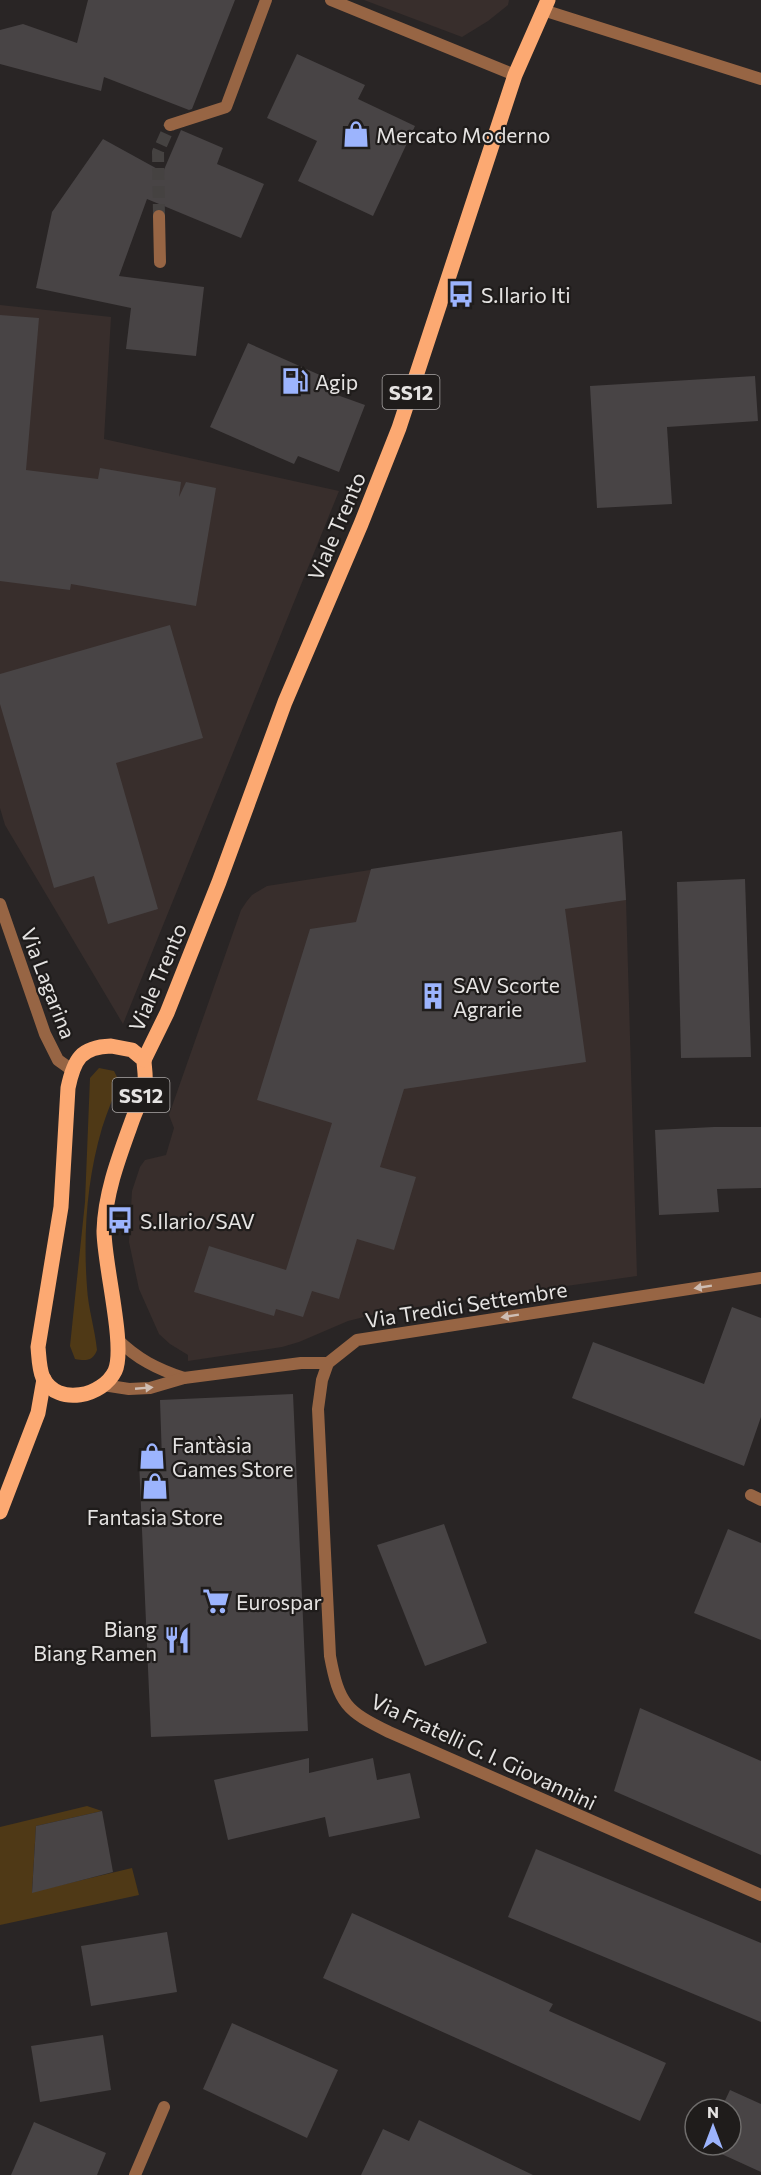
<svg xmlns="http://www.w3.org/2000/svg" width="761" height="2175" font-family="Commissioner,sans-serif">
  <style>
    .built { fill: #382e2c }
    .green { fill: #4f3916 }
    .building { fill: #484445 }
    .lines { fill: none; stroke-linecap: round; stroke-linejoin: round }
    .minor-tunnel { stroke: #454241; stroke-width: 12; stroke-dasharray: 12 6; stroke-linecap: butt }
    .minor { stroke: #976544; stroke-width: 12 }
    .primary { stroke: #fca972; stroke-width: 15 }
    .oneway { fill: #cebdb3 }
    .labels { text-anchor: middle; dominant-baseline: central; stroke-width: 4.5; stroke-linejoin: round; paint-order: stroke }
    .shield { fill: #1f1c1b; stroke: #aaa7a6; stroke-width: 1.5 }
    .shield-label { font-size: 20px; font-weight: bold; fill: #e5e3e2 }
    .poi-label { font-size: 21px; fill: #e5e3e2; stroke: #1f1c1b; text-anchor: start }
    .street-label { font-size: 21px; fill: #e5e3e2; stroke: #1f1c1b }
  </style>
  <rect width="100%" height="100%" fill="#292525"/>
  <g class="built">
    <path d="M 364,0 L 509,0 L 508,5 L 488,21 L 462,37 Z"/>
    <path d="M 0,305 L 111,317 L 104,439 L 339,491 L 123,1024 L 5,825 L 0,808 Z"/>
    <path d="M 622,831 L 626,900 L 637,1276 L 388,1311 L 348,1321 L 299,1342 L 282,1347 L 188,1361 L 188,1355 L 170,1344 L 159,1334 L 139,1289 L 129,1242 L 132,1191 L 140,1167 L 145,1160 L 166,1155 L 174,1128 L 169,1115 L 241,910 L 247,901 L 252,895 L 267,886 Z"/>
  </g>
  <g class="green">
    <path d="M 99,1068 L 114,1071 L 119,1081 C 114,1096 107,1112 102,1128 C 87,1179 83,1234 87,1287 C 88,1308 95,1329 97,1350 C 93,1361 86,1361 75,1359 L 70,1346 L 85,1202 L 90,1078 Z"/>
    <path d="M 87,1806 L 102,1811 L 36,1826 L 32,1892 L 132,1868 L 139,1895 L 0,1925 L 0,1827 Z"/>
  </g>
  <g class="building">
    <path d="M 88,0 L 235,0 L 192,109 L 189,110 L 104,77 L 101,91 L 0,64 L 0,30 L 23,24 L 77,43 Z"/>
    <path d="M 297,54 L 365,85 L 358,99 L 415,126 L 373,216 L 298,181 L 317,141 L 267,118 Z"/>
    <path d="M 181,130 L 223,148 L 217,164 L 264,184 L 241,238 L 147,199 L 119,276 L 204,287 L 196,356 L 126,349 L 131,308 L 36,288 L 52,212 L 103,139 L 163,172 Z"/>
    <path d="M 0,315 L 39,318 L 26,470 L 98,479 L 100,468 L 181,482 L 179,497 L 186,482 L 216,488 L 196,606 L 71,584 L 70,590 L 0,581 Z"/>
    <path d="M 248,343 L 331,380 L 326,391 L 365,405 L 339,472 L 298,456 L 294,464 L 210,427 Z"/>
    <path d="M 755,376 L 758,421 L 667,427 L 672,504 L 597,508 L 590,386 Z"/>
    <path d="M 170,625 L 203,738 L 116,763 L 158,909 L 108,924 L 94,876 L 54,888 L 0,704 L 0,674 Z"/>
    <path d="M 622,831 L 626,900 L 565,909 L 586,1062 L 404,1089 L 380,1167 L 416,1177 L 394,1250 L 357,1239 L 339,1299 L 312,1291 L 303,1317 L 276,1309 L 274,1316 L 194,1292 L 209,1246 L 286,1270 L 332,1123 L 257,1100 L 310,929 L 356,922 L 371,869 Z"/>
    <path d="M 745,879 L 751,1057 L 681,1058 L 677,882 Z"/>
    <path d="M 714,1127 L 761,1127 L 761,1188 L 717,1189 L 719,1212 L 659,1215 L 655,1130 Z"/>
    <path d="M 732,1307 L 761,1318 L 761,1417 L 744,1466 L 572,1398 L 593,1342 L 704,1384 Z"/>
    <path d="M 293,1394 L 308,1731 L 151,1737 L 139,1461 L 162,1460 L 160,1400 Z"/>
    <path d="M 444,1524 L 487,1643 L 425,1666 L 377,1545 Z"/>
    <path d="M 728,1529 L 761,1543 L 761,1640 L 694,1613 Z"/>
    <path d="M 640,1708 L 761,1761 L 761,1855 L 614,1791 Z"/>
    <path d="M 309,1758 L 309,1773 L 373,1758 L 377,1780 L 410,1773 L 420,1818 L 329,1837 L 325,1817 L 228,1840 L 214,1780 Z"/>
    <path d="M 102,1811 L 113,1872 L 32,1893 L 36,1826 Z"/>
    <path d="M 536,1849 L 761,1943 L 761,2022 L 508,1917 Z"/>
    <path d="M 352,1913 L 553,2004 L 549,2011 L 666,2063 L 640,2121 L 323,1978 Z"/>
    <path d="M 167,1932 L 177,1992 L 91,2006 L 81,1946 Z"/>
    <path d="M 232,2023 L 338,2070 L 307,2138 L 203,2089 Z"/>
    <path d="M 103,2035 L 111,2090 L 40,2102 L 31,2046 Z"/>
    <path d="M 730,2090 L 761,2104 L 761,2172 L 704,2146 L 731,2145 L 731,2109 L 721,2109 Z"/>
    <path d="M 419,2120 L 533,2175 L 361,2175 L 383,2129 L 409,2141 Z"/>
    <path d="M 34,2122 L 106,2153 L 97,2175 L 11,2175 Z"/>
  </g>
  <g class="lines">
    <path class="minor-tunnel" d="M 159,216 L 158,152 L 170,125"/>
    <g class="minor">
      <path d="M 331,0 L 515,75"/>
      <path d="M 543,10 L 761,79"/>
      <path d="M 170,125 L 226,107 L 266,0"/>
      <path d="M 159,216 L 160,262"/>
      <path d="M 0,904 L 45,1034 L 58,1060 L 72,1070"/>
      <path d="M 117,1339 C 137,1359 157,1369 184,1378"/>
      <path d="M 328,1363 L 322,1380 L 318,1409 L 330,1656 C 339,1704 346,1711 389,1732 L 761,1895"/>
      <path d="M 103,1385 L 129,1389 L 150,1388 L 184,1378 L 301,1363 L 328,1363 L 357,1340 L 761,1278"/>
      <path d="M 751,1495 L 761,1500"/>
      <path d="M 135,2175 L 164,2107"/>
    </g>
    <g class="primary">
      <path d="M 111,1046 L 132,1050 L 144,1060 C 144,1067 146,1075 145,1082 C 144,1095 136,1109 132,1121 C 119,1157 105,1193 104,1231 C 104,1264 126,1347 115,1371 C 103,1396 58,1407 43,1378 C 39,1369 39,1357 38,1347 L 61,1207 L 68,1088 C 74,1059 81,1047 111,1046 Z"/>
      <path d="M 144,1060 L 167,1013 L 219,882 L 285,702 L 361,524 L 399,428 L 515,75 L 548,0"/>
      <path d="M 0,1512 L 38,1413 L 44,1379"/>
    </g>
  </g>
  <defs><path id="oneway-solid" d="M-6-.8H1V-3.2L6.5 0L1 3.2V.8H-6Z" transform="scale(1.5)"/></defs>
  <g class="oneway">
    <use href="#oneway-solid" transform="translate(703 1287) rotate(171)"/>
    <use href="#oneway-solid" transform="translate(510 1316) rotate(171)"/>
    <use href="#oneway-solid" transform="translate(144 1388) rotate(-5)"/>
  </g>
  <defs>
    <symbol id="shop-bare" viewBox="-9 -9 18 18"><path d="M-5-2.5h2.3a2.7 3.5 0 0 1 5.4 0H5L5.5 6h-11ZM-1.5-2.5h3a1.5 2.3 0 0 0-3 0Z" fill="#9cb4fd" stroke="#1f1c1b" stroke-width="2.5" paint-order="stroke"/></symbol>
    <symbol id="bus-bare" viewBox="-9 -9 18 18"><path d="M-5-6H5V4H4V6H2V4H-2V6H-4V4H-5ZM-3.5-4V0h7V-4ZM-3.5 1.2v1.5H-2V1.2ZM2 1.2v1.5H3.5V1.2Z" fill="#9cb4fd" stroke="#1f1c1b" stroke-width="2.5" paint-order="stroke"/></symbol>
    <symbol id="fuel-bare" viewBox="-9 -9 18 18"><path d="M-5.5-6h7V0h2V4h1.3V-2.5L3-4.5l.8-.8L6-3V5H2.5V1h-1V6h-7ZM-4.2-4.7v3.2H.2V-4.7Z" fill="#9cb4fd" stroke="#1f1c1b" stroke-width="2.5" paint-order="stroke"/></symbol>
    <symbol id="building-bare" viewBox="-9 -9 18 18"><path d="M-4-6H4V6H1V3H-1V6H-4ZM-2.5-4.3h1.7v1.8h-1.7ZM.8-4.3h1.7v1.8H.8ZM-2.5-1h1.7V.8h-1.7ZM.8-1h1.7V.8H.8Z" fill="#9cb4fd" stroke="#1f1c1b" stroke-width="2.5" paint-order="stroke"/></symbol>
    <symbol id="supermarket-bare" viewBox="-9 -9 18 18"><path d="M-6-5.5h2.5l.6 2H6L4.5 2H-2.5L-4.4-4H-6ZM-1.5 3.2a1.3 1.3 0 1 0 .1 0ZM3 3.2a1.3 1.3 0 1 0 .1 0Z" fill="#9cb4fd" stroke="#1f1c1b" stroke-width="2.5" paint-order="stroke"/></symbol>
    <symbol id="restaurant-bare" viewBox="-9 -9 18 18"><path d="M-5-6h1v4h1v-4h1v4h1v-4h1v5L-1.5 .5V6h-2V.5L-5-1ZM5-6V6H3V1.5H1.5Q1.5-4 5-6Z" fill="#9cb4fd" stroke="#1f1c1b" stroke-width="2.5" paint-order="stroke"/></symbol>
  </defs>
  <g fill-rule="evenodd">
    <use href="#shop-bare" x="337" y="115" width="38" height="38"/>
    <use href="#bus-bare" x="442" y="275" width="38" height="38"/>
    <use href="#fuel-bare" x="276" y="362" width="38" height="38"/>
    <use href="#building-bare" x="414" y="977" width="38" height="38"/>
    <use href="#bus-bare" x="101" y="1201" width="38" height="38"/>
    <use href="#shop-bare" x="133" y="1437" width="38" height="38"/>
    <use href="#shop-bare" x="136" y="1467" width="38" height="38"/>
    <use href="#supermarket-bare" x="197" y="1582" width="38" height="38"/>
    <use href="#restaurant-bare" x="158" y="1621" width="38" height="38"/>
  </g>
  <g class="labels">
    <g class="shield">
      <rect x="382.5" y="375" width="57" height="34" rx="4.5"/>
      <rect x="112.5" y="1078" width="57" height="34" rx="4.5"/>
    </g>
    <g class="shield-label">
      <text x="411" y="392">SS12</text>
      <text x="141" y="1095">SS12</text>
    </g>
    <g class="poi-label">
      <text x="376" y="134">Mercato Moderno</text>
      <text x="481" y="294">S.Ilario Iti</text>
      <text x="315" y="381">Agip</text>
      <text x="453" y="984">SAV Scorte<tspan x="453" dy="24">Agrarie</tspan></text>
      <text x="140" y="1220">S.Ilario/SAV</text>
      <text x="172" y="1444">Fantàsia<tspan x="172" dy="24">Games Store</tspan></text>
      <text x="155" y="1516" text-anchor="middle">Fantasia Store</text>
      <text x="236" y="1601">Eurospar</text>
      <text x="157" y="1628" text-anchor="end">Biang<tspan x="157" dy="24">Biang Ramen</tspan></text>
    </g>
    <g class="street-label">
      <text transform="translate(336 526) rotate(-67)">Viale Trento</text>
      <text transform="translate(157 977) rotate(-67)">Viale Trento</text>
      <text transform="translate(49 983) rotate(69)">Via Lagarina</text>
      <text transform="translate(466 1304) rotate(-9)">Via Tredici Settembre</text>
      <text transform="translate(484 1751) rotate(25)">Via Fratelli G. I. Giovannini</text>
    </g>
  </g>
  <g transform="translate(713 2127)"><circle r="28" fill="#1f1c1b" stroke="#6e6c6b" stroke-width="1.5"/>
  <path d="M0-4.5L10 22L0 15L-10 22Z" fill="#9cb4fd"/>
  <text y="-9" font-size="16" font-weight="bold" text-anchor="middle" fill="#e5e3e2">N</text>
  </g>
</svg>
